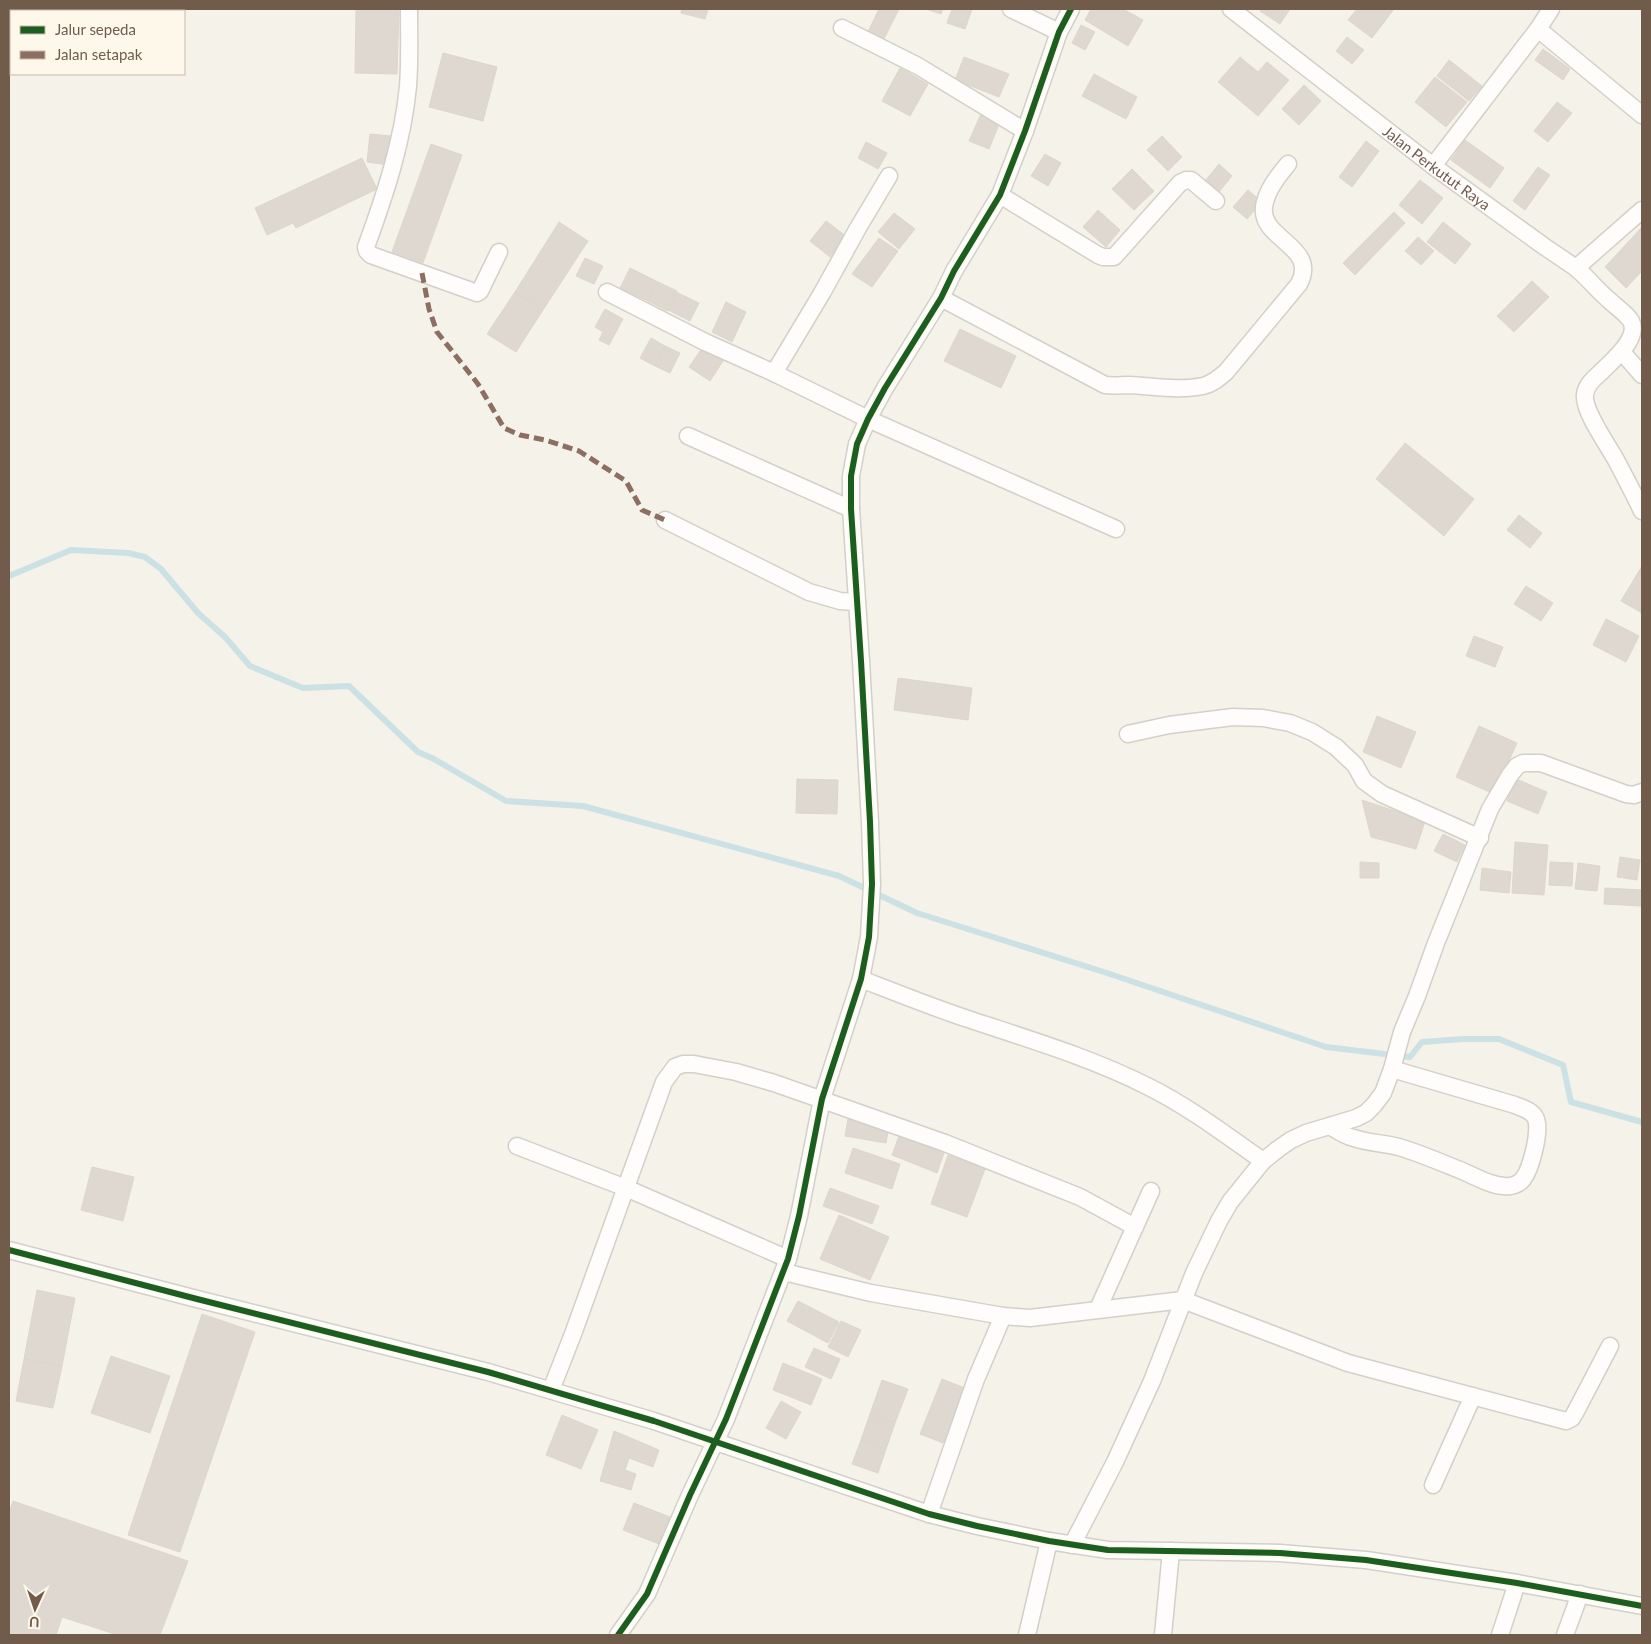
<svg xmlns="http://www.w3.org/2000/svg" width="1651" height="1644" font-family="Lato,sans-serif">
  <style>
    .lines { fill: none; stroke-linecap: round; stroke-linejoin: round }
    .stream { stroke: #cce1e4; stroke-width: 6 }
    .building { fill: #dfd8d0; stroke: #ded6cc }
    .minor-casing { stroke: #d4cfc8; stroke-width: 19 }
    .minor { stroke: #fefdfc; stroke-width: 16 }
    .quiet { stroke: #8d6e63; stroke-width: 5; stroke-dasharray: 10 5; stroke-linecap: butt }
    .cycleway-casing { stroke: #fef8eb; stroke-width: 9 }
    .cycleway { stroke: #1b5e20; stroke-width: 6 }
    .labels { text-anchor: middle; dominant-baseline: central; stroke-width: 4; stroke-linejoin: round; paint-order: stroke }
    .street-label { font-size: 15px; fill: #715c4c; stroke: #fef8eb }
  </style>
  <rect width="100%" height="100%" fill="#f5f2ea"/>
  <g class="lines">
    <path class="stream" d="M 9,576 L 71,550 L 128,553 L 145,557 L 161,569 L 198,613 L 225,637 L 250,666 L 303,688 L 349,686 L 418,752 L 434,759 L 506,801 L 583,806 L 839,876 L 917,913 L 1107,973 L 1326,1047 L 1410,1057 L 1422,1042 L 1463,1039 L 1499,1039 L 1563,1065 L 1571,1102 L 1642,1122"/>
  </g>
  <g class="building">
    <path d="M 356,9 L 399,9 L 397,74 L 355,73 Z"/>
    <path d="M 682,9 L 708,9 L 705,19 L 681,13 Z"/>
    <path d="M 879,9 L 899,9 L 883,41 L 867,34 Z"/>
    <path d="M 926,9 L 943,9 L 941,14 Z"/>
    <path d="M 952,9 L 972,9 L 965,29 L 947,23 Z"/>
    <path d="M 1091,9 L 1123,9 L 1143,20 L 1128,46 L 1085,20 Z"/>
    <path d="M 1262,9 L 1290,9 L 1280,24 L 1260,11 Z"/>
    <path d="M 1357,9 L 1394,9 L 1372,38 L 1348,20 Z"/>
    <path d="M 1081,25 L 1095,32 L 1085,50 L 1072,43 Z"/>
    <path d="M 1347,37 L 1364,50 L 1352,64 L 1336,51 Z"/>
    <path d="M 1543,49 L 1570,69 L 1563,80 L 1535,60 Z"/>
    <path d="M 443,53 L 497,67 L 483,121 L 429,107 Z"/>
    <path d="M 964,57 L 1009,74 L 999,97 L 955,80 Z"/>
    <path d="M 1240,57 L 1258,72 L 1267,62 L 1289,80 L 1258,116 L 1218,82 Z"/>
    <path d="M 1449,60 L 1482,86 L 1469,101 L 1437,76 Z"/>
    <path d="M 900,68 L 928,84 L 910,116 L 882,101 Z"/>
    <path d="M 1094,74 L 1137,97 L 1126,119 L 1082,96 Z"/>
    <path d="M 1435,77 L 1467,102 L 1446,127 L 1415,102 Z"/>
    <path d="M 1304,85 L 1321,101 L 1299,125 L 1282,109 Z"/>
    <path d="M 1557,102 L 1572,113 L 1548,142 L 1534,131 Z"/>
    <path d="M 981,114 L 1000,122 L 989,149 L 969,141 Z"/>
    <path d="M 370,134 L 391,136 L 388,165 L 367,162 Z"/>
    <path d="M 1162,136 L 1182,157 L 1168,171 L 1147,150 Z"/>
    <path d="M 1465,140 L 1504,168 L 1490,188 L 1451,160 Z"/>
    <path d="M 1366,141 L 1379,151 L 1352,187 L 1339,177 Z"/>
    <path d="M 866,142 L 887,153 L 878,169 L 858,158 Z"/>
    <path d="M 431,144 L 462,155 L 423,263 L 392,252 Z"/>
    <path d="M 1045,154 L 1061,163 L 1048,186 L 1031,176 Z"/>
    <path d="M 362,158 L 377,189 L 296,228 L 293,223 L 267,235 L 255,208 Z"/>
    <path d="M 1219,164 L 1232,176 L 1219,192 L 1205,181 Z"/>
    <path d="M 1538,167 L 1550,175 L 1525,210 L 1513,201 Z"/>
    <path d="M 1132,169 L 1154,191 L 1134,210 L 1112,189 Z"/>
    <path d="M 1420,180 L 1443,198 L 1422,224 L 1399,205 Z"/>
    <path d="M 1248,190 L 1262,202 L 1247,219 L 1233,207 Z"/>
    <path d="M 1098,210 L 1120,230 L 1106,247 L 1083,227 Z"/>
    <path d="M 1394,212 L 1405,223 L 1355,275 L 1343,263 Z"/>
    <path d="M 894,213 L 915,229 L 899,249 L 878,232 Z"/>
    <path d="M 826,221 L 846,236 L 830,257 L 810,241 Z"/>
    <path d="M 559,222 L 588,241 L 543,310 L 515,292 Z"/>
    <path d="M 1443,222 L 1471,244 L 1455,264 L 1427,242 Z"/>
    <path d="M 1642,227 L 1642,271 L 1626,288 L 1605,267 Z"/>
    <path d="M 1418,237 L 1434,251 L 1421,265 L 1405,251 Z"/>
    <path d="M 879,238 L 898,251 L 872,287 L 852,274 Z"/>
    <path d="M 585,258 L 603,266 L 594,284 L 576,276 Z"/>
    <path d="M 630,268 L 658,282 L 648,301 L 620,288 Z"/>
    <path d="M 1532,281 L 1549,297 L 1514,332 L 1497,316 Z"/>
    <path d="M 658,282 L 677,291 L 667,311 L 648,301 Z"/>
    <path d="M 515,292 L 543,310 L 516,352 L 487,334 Z"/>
    <path d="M 676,292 L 699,303 L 690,321 L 668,310 Z"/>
    <path d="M 726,302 L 746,312 L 732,342 L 712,332 Z"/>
    <path d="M 605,309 L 623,319 L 609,345 L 599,340 L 603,332 L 595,327 Z"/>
    <path d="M 960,329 L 1016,356 L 1001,388 L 944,361 Z"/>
    <path d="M 651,338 L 665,346 L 655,366 L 640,358 Z"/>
    <path d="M 665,346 L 680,353 L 670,373 L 655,366 Z"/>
    <path d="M 703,347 L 723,361 L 710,381 L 689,367 Z"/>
    <path d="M 1405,443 L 1474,499 L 1444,536 L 1376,479 Z"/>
    <path d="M 1519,515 L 1542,533 L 1530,548 L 1507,530 Z"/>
    <path d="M 1642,566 L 1642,613 L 1621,601 Z"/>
    <path d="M 1526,586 L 1553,603 L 1541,621 L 1514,604 Z"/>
    <path d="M 1606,619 L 1639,636 L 1626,662 L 1593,645 Z"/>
    <path d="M 1474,636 L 1503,647 L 1495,667 L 1466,656 Z"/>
    <path d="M 898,678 L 972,688 L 968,720 L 894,710 Z"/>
    <path d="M 1377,716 L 1416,732 L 1401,768 L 1363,752 Z"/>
    <path d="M 1479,726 L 1517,743 L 1494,794 L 1456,777 Z"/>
    <path d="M 797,779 L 838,780 L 837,814 L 796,813 Z"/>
    <path d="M 1516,779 L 1547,792 L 1538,814 L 1507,801 Z"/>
    <path d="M 1362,800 L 1425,821 L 1416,849 L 1371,837 Z"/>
    <path d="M 1443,834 L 1465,845 L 1457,862 L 1434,851 Z"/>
    <path d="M 1515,842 L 1548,845 L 1544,895 L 1512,893 Z"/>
    <path d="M 1620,857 L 1640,860 L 1637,880 L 1617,877 Z"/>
    <path d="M 1360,862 L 1379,863 L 1379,878 L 1360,878 Z"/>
    <path d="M 1550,862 L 1573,863 L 1572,886 L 1549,885 Z"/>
    <path d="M 1578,863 L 1600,866 L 1597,891 L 1575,889 Z"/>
    <path d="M 1482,868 L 1511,872 L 1509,893 L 1480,890 Z"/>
    <path d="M 1605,888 L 1642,890 L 1642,906 L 1604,904 Z"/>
    <path d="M 848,1119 L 889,1127 L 886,1143 L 845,1136 Z"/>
    <path d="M 900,1133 L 945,1150 L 937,1173 L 892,1155 Z"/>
    <path d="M 853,1148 L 900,1164 L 892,1189 L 845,1173 Z"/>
    <path d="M 948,1155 L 985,1169 L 967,1217 L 931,1204 Z"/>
    <path d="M 92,1167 L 134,1177 L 123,1221 L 81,1210 Z"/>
    <path d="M 830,1188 L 879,1206 L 872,1224 L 823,1206 Z"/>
    <path d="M 839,1215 L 889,1237 L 870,1280 L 820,1259 Z"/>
    <path d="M 37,1290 L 75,1298 L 62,1366 L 24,1359 Z"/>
    <path d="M 798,1301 L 839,1322 L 828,1343 L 787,1321 Z"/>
    <path d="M 202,1314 L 255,1332 L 180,1552 L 128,1535 Z"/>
    <path d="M 841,1321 L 861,1330 L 848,1357 L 828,1347 Z"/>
    <path d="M 814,1348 L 840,1359 L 831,1379 L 805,1367 Z"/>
    <path d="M 111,1356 L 170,1376 L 150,1433 L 91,1413 Z"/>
    <path d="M 24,1359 L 62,1366 L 53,1408 L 16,1401 Z"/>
    <path d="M 783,1363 L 822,1379 L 811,1405 L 773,1390 Z"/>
    <path d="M 942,1379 L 965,1388 L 943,1443 L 920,1434 Z"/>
    <path d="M 882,1380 L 908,1389 L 895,1423 L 870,1414 Z"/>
    <path d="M 781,1401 L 801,1412 L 786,1439 L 766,1428 Z"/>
    <path d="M 870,1414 L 895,1423 L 886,1449 L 861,1440 Z"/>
    <path d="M 562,1415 L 598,1430 L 581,1469 L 546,1455 Z"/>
    <path d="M 614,1431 L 659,1450 L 653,1467 L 629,1458 L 625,1470 L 636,1474 L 631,1490 L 600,1481 Z"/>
    <path d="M 861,1440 L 886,1449 L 878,1473 L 852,1464 Z"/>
    <path d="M 13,1501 L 188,1561 L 160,1635 L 118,1635 L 62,1617 L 56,1635 L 9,1635 L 9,1513 Z"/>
    <path d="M 634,1503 L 670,1517 L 659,1544 L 623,1530 Z"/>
  </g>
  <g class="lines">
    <defs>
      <g id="minor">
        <path d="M 409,9 C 409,34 410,61 408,86 C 403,141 385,195 366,247 L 367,251 L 371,255 L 477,293 L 480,291 L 499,252"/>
        <path d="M 1011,9 L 1059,32"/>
        <path id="s1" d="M 1231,9 L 1433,166 L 1545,247 L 1576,268 L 1642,210"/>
        <path d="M 842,28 L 918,66 L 1025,131"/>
        <path d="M 1538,29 L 1642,115"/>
        <path d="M 1433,166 L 1538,29 L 1551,9"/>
        <path d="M 1000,195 L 1098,255 L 1103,257 L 1114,257 L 1180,183 L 1186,180 L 1191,180 L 1216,201"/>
        <path d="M 1576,268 C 1588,278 1597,290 1609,300 C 1616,307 1626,313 1631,321 C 1640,338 1613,360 1602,371 C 1595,378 1586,384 1585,395 C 1583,411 1608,445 1616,460 C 1625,477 1634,494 1642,511"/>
        <path d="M 607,292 L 705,342 L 774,373 L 868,419 L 1116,529"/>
        <path d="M 941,298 L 1105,385 C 1114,386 1121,385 1129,385 C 1153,386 1179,391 1203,386 C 1212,384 1219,378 1226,372 L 1299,284 C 1319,246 1260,240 1264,207 C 1266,191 1278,176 1288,164"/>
        <path d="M 1622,352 L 1642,375"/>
        <path d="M 774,373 L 822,293 L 858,228 L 889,176"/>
        <path d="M 688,436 L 851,509"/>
        <path d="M 665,520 L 809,592 L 840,601 L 857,602"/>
        <path d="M 1128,734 L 1169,725 L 1233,717 L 1263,718 L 1290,723 L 1312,732 L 1336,747 L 1355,765 L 1364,781 L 1382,794 L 1480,838"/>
        <path d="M 861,979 C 897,993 934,1008 971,1020 C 1031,1040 1092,1058 1149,1087 C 1189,1107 1226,1135 1263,1161"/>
        <path d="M 1330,1126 C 1338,1131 1345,1136 1354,1138 C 1368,1143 1384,1143 1399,1147 C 1419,1153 1440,1162 1460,1170 C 1475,1176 1494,1188 1510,1186 C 1516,1185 1520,1183 1523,1179 C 1531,1169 1542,1128 1535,1117 C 1531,1110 1522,1108 1515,1105 L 1392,1069"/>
        <path d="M 517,1146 L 626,1188 L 788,1259"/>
        <path d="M 9,1250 L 197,1299 L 488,1372 L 654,1421 L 929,1514 L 977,1526 L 1049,1541 L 1108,1550 L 1280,1553 L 1366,1560 L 1517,1583 L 1642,1606"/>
        <path d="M 784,1272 L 871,1293 L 1003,1316 L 1030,1318 L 1183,1300 L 1348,1363 L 1566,1421 L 1572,1418 L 1576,1411 L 1610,1346"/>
        <path d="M 1098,1309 L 1151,1191"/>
        <path d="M 551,1390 L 573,1334 L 664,1082 L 675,1067 L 683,1064 L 694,1064 L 736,1072 L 774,1083 L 945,1143 L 1080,1197 L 1135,1227"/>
        <path d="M 1433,1485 L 1473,1396"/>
        <path d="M 929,1514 L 976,1379 L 1003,1316"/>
        <path d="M 1072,1545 L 1115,1462 L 1152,1381 L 1194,1273 L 1219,1221 L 1230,1202 L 1263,1161 L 1278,1149 L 1291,1140 L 1306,1133 L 1356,1118 L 1366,1113 L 1374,1105 L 1383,1093 L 1392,1069 L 1402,1032 L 1417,996 L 1436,943 L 1490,809 L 1510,775 L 1517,766 L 1523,763 L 1541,763 L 1626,794 L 1634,795 L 1642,792"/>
        <path d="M 618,1635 L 647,1594 L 690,1495 L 726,1419 L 788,1259 L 799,1216 L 822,1099 L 861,979 L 869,937 L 872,884 L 870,822 L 861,661 L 851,509 L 851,476 L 857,444 L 868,419 L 885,388 L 941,298 L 954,271 L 1000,195 L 1025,131 L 1059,32 L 1071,9"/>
        <path d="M 1027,1635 L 1049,1541"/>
        <path d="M 1163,1635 L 1171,1551"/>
        <path d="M 1500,1635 L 1517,1583"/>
        <path d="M 1565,1635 L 1580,1594"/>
      </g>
    </defs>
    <use href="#minor" class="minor-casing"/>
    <use href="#minor" class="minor"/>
    <path class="quiet" d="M 422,273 L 429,309 L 437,332 L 478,384 L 504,428 L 520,435 L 545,440 L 579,451 L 626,481 L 642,510 L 665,520"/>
    <defs>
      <g id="cycleway">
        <path d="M 9,1250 L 197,1299 L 488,1372 L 654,1421 L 929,1514 L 977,1526 L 1049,1541 L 1108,1550 L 1280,1553 L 1366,1560 L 1517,1583 L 1642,1606"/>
        <path d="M 618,1635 L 647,1594 L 690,1495 L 726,1419 L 788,1259 L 799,1216 L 822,1099 L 861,979 L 869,937 L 872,884 L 870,822 L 861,661 L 851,509 L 851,476 L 857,444 L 868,419 L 885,388 L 941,298 L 954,271 L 1000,195 L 1025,131 L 1059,32 L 1071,9"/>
      </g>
    </defs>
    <use href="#cycleway" class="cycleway-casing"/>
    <use href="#cycleway" class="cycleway"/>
  </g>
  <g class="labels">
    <g class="street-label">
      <text stroke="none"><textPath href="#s1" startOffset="260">Jalan Perkutut Raya</textPath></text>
    </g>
  </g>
  <rect width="1651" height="1644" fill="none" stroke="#715c4c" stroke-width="20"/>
  <rect x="10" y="10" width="175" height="65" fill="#fef8eb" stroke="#c6baab"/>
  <rect x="20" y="26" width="25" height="8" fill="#1b5e20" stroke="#c6baab"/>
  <text x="55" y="35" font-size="15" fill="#715c4c">Jalur sepeda</text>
  <rect x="20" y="51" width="25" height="8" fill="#8d6e63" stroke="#c6baab"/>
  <text x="55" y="60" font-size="15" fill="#715c4c">Jalan setapak</text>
  <g transform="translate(35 1609) rotate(183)" stroke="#fef8eb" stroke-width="4" paint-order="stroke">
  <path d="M0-4L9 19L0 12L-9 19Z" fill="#715c4c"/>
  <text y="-8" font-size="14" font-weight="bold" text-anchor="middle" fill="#715c4c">U</text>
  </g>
</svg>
